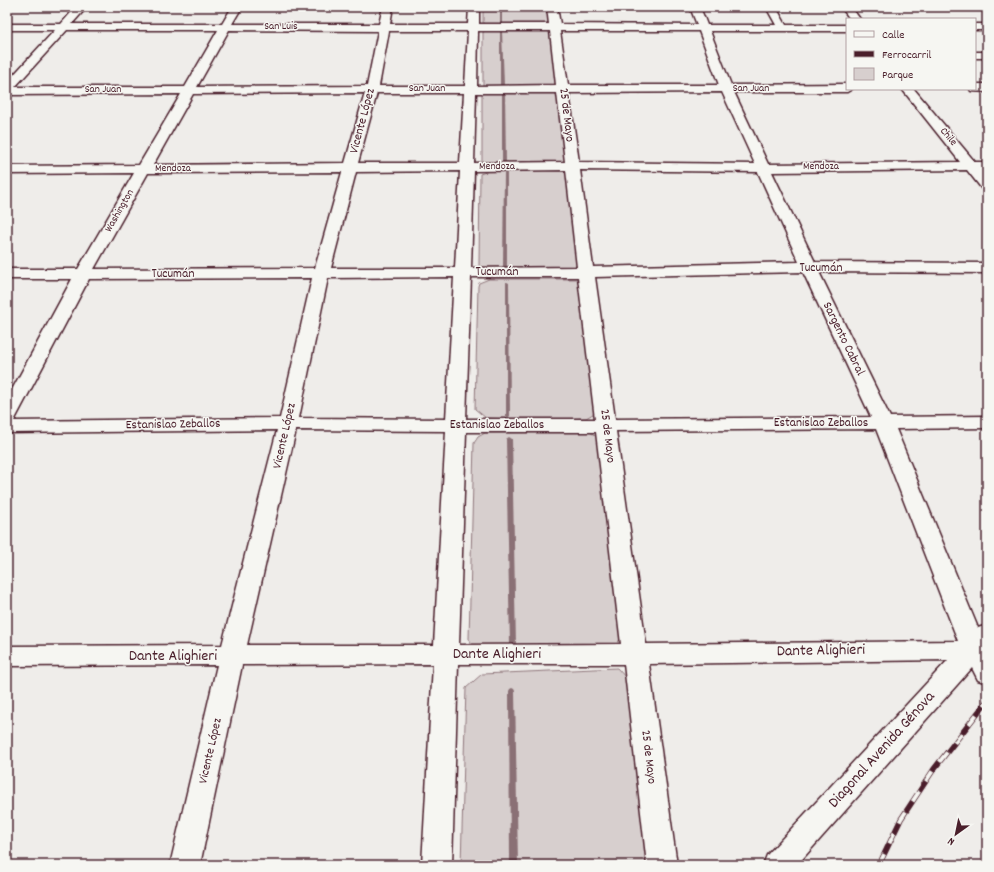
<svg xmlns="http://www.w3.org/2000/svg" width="994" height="872" font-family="Dekko,sans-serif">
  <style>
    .green { fill: #d7cfce; stroke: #90777c }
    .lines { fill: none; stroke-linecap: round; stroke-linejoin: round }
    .stream { fill: #8a6f74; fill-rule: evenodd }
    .minor-casing { stroke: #4a1f2b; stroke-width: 3 }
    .minor { fill: #f6f6f2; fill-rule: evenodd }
    .rail-casing { stroke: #4a1f2b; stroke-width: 5.5 }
    .rail { stroke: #f6f6f2; stroke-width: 4; stroke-dasharray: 12; stroke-linecap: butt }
    .labels { text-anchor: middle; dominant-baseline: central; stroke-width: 3; stroke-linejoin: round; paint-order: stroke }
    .far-street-label { font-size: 11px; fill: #4a1f2b; stroke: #f6f6f2 }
    .street-label { font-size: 13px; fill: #4a1f2b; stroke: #f6f6f2 }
    .near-street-label { font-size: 16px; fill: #4a1f2b; stroke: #f6f6f2 }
  </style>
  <rect width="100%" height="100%" fill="#efedea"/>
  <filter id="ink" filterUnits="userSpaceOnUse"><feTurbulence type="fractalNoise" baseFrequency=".025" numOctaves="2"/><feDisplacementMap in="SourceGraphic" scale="8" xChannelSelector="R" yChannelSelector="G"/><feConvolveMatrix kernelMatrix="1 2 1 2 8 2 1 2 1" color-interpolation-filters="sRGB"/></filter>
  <g filter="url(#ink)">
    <g class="green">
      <path d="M 483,7 L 548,7 L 549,25 L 483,24 Z"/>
      <path d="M 544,29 L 551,31 L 558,85 L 552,87 L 489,86 L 483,85 L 483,32 L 490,30 Z"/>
      <path d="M 559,92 L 567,161 L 560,164 L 488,164 L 482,161 L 482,93 Z"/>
      <path d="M 559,170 L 568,173 L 580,266 L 571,270 L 487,270 L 479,266 L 480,174 L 489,171 Z"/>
      <path d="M 489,279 L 576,279 L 583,283 L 597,409 L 593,414 L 586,418 L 535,420 L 486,418 L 475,409 L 478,286 L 479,283 Z"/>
      <path d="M 590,432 L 601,440 L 622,634 L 617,645 L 474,648 L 469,639 L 474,443 L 478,437 L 485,433 Z"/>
      <path d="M 617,668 L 628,680 L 651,865 L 461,865 L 466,688 L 482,674 Z"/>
    </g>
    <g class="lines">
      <g class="stream">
        <path d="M 500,7 L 502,7 L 502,25 L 501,26 L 500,25 Z"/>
        <path d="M 501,30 L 502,31 L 504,85 L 502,86 L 500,85 L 500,31 Z"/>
        <path d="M 502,91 L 505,92 L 506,163 L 504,164 L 502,163 Z"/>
        <path d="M 504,172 L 507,173 L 507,266 L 505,267 L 503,266 Z"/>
        <path d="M 506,282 L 507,282 L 509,283 L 510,416 L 508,418 L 506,416 Z"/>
        <path d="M 509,437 L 512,439 L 516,646 L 515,648 L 511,648 L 510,646 L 506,439 Z"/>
        <path d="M 512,688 L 514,689 L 515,691 L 518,865 L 510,865 L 509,691 L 510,689 Z"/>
      </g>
      <defs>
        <g id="minor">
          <path d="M 76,7 L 87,7 L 72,24 L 222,24 L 232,7 L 242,7 L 232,24 L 379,24 L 383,7 L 393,7 L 390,24 L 468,24 L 469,7 L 479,7 L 479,24 L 549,24 L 547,7 L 557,7 L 560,24 L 697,25 L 690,7 L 700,7 L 707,25 L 776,25 L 766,7 L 776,7 L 786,25 L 847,25 L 847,31 L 710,31 L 731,85 L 847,84 L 847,89 L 852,89 L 847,92 L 734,92 L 768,164 L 960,162 L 902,89 L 914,89 L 975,162 L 987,162 L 987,170 L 982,170 L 987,177 L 987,190 L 982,189 L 967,170 L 772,172 L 815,262 L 987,263 L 987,273 L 819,272 L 890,417 L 987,416 L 987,428 L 896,429 L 978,628 L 987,625 L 987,683 L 978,680 L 972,668 L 797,865 L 763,865 L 767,855 L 948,660 L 649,664 L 677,865 L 647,865 L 624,664 L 458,664 L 452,865 L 422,865 L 433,664 L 242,665 L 200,865 L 170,865 L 217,665 L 7,666 L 7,646 L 222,645 L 277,430 L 7,433 L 7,399 L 72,279 L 7,279 L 7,269 L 78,269 L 134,173 L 7,174 L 7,166 L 139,165 L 181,94 L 7,95 L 7,82 L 55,30 L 7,30 L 7,24 L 61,24 ZM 67,30 L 218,30 L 185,87 L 15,87 ZM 229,30 L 378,31 L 367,86 L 197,87 ZM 389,31 L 468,31 L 465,86 L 379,86 ZM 478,31 L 550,31 L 556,85 L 477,86 ZM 560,31 L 699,31 L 719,85 L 568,85 ZM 722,92 L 755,164 L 579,162 L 569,93 ZM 365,93 L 345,163 L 153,165 L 193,94 ZM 377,93 L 464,93 L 460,163 L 358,163 ZM 476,93 L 557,93 L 565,162 L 474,163 ZM 566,170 L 577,267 L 471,268 L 474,171 ZM 580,170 L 758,172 L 799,262 L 593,267 ZM 460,171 L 455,268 L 331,268 L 356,172 ZM 342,172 L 315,268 L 94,269 L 148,173 ZM 803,272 L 871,417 L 615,419 L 595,277 ZM 454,277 L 446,419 L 299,418 L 328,278 ZM 471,277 L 578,277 L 595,419 L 466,419 ZM 312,278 L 280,418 L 14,421 L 89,279 ZM 876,429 L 958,641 L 646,644 L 616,431 ZM 296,430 L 446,431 L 434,645 L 247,645 ZM 466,432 L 596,432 L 621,644 L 459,645 Z"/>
          <path d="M 841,7 L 851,7 L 860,19 L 850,19 Z"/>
          <rect x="975" y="24" width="12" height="6"/>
          <rect x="975" y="52" width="12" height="6"/>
          <path d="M 975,84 L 987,84 L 987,92 L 971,91 L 970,89 L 975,89 Z"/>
        </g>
      </defs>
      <use href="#minor" class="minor-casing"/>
      <use href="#minor" class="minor"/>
      <defs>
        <path id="rail" d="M 879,865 L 901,819 L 934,769 L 987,701"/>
      </defs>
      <use href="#rail" class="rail-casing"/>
      <use href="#rail" class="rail"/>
    </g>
  </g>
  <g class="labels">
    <g class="far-street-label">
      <text x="281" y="27">San Luis</text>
      <text x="427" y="89">San Juan</text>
      <text x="751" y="89">San Juan</text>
      <text x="103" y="90">San Juan</text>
      <text transform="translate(948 137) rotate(50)">Chile</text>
      <text x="497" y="167">Mendoza</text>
      <text x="821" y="167">Mendoza</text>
      <text x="173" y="169">Mendoza</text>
      <text transform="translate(120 211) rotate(-60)">Washington</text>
    </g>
    <g class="street-label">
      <text transform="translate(566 115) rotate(83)">25 de Mayo</text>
      <text transform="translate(363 121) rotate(-75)">Vicente López</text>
      <text x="821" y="268">Tucumán</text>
      <text x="497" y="272">Tucumán</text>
      <text x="173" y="274">Tucumán</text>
      <text transform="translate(843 339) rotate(64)">Sargento Cabral</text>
      <text x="821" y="423">Estanislao Zeballos</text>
      <text transform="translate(173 425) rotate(-1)">Estanislao Zeballos</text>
      <text x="497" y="425">Estanislao Zeballos</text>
      <text transform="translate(285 436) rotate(-77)">Vicente López</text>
      <text transform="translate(607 436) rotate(83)">25 de Mayo</text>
      <text transform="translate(211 751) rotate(-77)">Vicente López</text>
      <text transform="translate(648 757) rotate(83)">25 de Mayo</text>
    </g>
    <g class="near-street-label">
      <text transform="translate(821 651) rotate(-1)">Dante Alighieri</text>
      <text x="497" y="654">Dante Alighieri</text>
      <text x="173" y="656">Dante Alighieri</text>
      <text transform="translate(882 750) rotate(-48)">Diagonal Avenida Génova</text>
    </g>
  </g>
  <rect width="994" height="872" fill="none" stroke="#f6f6f2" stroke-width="24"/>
  <rect x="12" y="12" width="970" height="848" fill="none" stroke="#4a1f2b" stroke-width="1.5" filter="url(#ink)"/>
  <rect x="846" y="18" width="130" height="72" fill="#f6f6f2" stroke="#b1a0a2"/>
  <rect x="854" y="31" width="20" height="6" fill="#f6f6f2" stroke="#b1a0a2"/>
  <text x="882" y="38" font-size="12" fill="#4a1f2b">Calle</text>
  <rect x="854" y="51" width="20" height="6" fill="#4a1f2b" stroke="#b1a0a2"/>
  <text x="882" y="58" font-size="12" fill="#4a1f2b">Ferrocarril</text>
  <rect x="854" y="68" width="20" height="12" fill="#d7cfce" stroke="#b1a0a2"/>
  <text x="882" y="78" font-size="12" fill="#4a1f2b">Parque</text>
  <g transform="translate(956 834) rotate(213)" stroke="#f6f6f2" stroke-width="3" paint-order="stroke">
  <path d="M0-3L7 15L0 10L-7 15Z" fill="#4a1f2b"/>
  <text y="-6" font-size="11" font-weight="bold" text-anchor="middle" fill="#4a1f2b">N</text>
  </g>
</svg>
